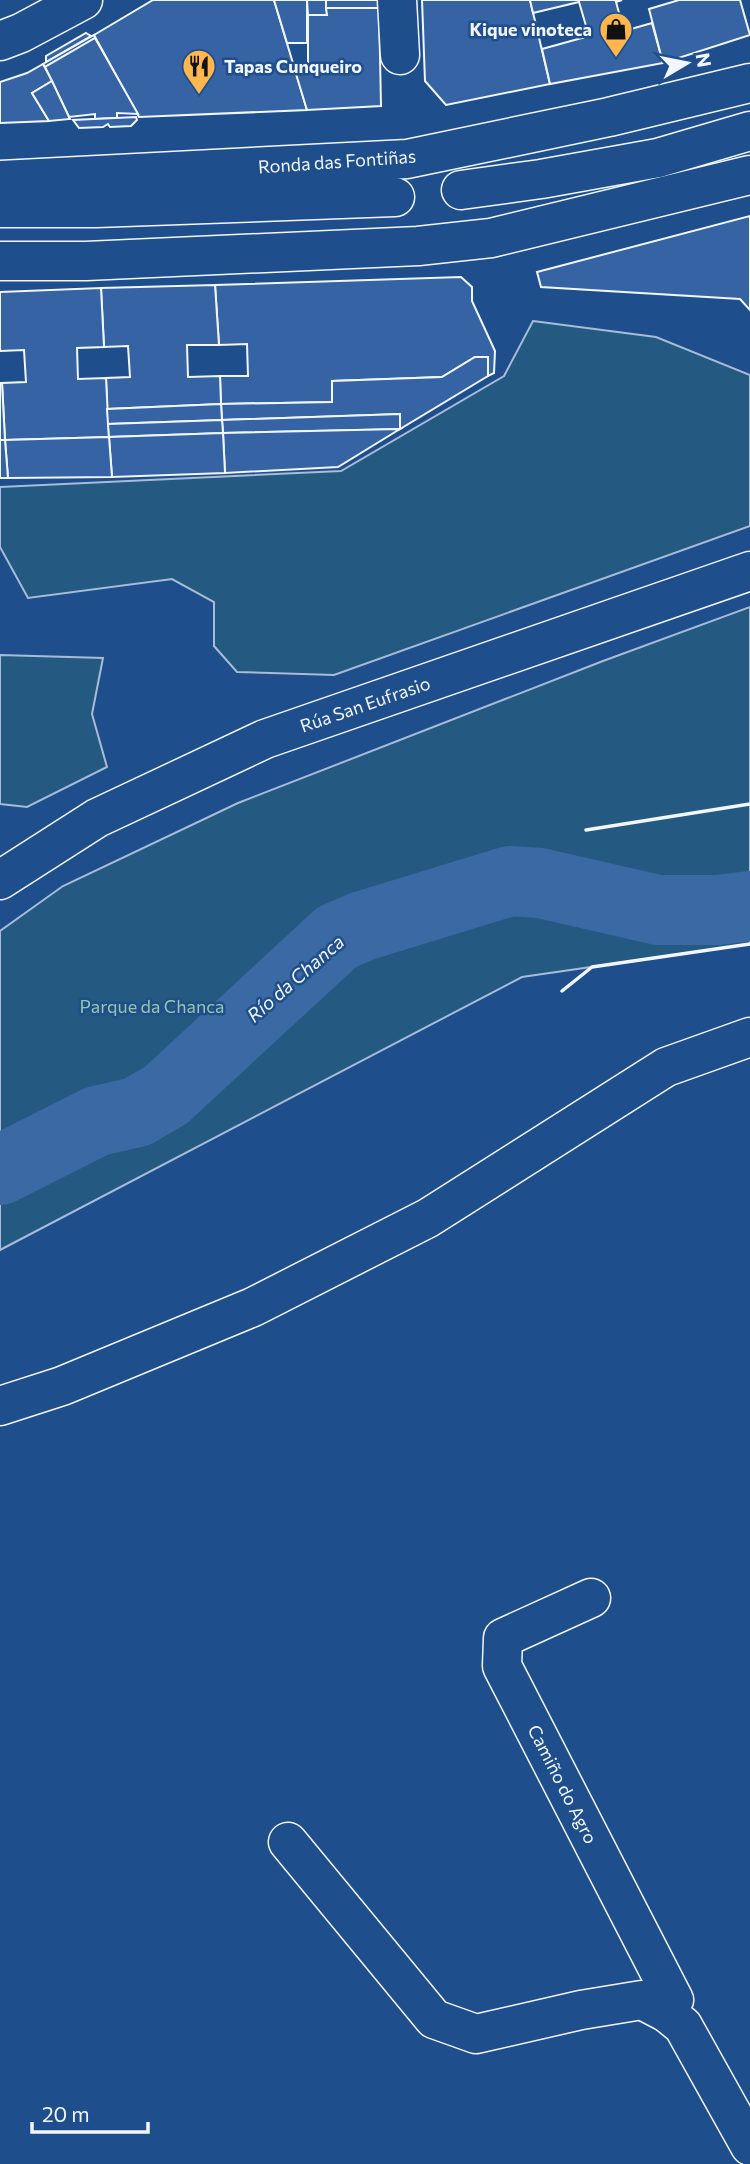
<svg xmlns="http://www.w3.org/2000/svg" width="750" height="2164" font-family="Commissioner,sans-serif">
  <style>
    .green { fill: #245a82; stroke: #a8bbd7; stroke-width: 2 }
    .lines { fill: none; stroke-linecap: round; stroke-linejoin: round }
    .river { stroke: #3b69a3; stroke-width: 70 }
    .building { fill: #3563a3; stroke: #f2f6ff; stroke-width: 2 }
    .minor-casing { stroke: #f2f6ff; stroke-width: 41 }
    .major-casing { stroke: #f2f6ff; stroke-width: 41 }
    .minor { stroke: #1f4e8c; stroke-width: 38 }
    .major { stroke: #1f4e8c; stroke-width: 38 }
    .wall { stroke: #f2f6ff; stroke-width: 3.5 }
    .labels { text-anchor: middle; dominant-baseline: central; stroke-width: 5; stroke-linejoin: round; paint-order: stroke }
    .poi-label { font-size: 18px; font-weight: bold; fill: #f2f6ff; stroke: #1f4e8c; text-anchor: end }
    .street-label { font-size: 18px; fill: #f2f6ff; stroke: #1f4e8c }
    .park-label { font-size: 18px; fill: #97c8a6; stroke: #1f4e8c }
    .water-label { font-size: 19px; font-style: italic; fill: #f2f6ff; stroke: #1f4e8c }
  </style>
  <rect width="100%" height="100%" fill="#1f4e8c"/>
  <g class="green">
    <path d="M 533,321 L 656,337 L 750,375 L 750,526 L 334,675 L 237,672 L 214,646 L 214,602 L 172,579 L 28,598 L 0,547 L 0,487 L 341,471 L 504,376 Z"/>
    <path d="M 750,607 L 750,944 L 522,977 L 0,1250 L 0,931 L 63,886 L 238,803 L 603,661 Z"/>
    <path d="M 0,655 L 103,658 L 92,714 L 107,767 L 27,807 L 0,804 Z"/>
  </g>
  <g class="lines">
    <path class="river" d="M 0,1170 L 97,1121 L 137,1112 L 166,1095 L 337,937 L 363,926 L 510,881 L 540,883 L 658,910 L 718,910 L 750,906"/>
  </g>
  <g class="building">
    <path d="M 153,0 L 274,0 L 307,110 L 139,117 L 94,35 Z"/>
    <path d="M 274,0 L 307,0 L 307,43 L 287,43 Z"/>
    <path d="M 307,0 L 326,0 L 327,15 L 308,15 Z"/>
    <rect x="326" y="0" width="53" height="8"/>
    <path d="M 422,0 L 530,0 L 550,84 L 446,105 L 425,81 Z"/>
    <path d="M 530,0 L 622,0 L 616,2 L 624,31 L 652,23 L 663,63 L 550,84 L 542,49 L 589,36 L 579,2 L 533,13 Z"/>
    <path d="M 679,0 L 740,0 L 750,35 L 663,63 L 649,9 Z"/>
    <path d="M 326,8 L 379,8 L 381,106 L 307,110 L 293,64 L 308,63 L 308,15 L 327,15 Z"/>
    <path d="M 86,33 L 91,36 L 46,62 L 46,56 Z"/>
    <path d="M 94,35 L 95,38 L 45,67 L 43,64 Z"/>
    <path d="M 95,38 L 138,114 L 117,113 L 117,118 L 95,119 L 95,114 L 69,117 L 45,67 Z"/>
    <path d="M 43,64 L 52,81 L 32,93 L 49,121 L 0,123 L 0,82 L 27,73 Z"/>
    <path d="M 52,81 L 69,117 L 70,119 L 49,121 L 32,93 Z"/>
    <path d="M 136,117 L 137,120 L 131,126 L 110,127 L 108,124 L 103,127 L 79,128 L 73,120 Z"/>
    <path d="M 750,216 L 750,310 L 740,299 L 541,287 L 537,272 Z"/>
    <path d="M 461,277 L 472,287 L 472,301 L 495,351 L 494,373 L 488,376 L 488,357 L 475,357 L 442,377 L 332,381 L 332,402 L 221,404 L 220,376 L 248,376 L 247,344 L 219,345 L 215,285 Z"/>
    <path d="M 215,285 L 219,345 L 187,345 L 188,377 L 220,376 L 221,404 L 107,409 L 106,378 L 130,377 L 128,346 L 104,347 L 101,288 Z"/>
    <path d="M 101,288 L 104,347 L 77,348 L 78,379 L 106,378 L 109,437 L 5,440 L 2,383 L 26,382 L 24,350 L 0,351 L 0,292 Z"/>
    <path d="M 475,357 L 488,357 L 488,376 L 400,429 L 400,414 L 222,420 L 221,404 L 332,402 L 332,381 L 442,377 Z"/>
    <path d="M 0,383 L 2,383 L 5,440 L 0,440 Z"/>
    <path d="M 221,404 L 222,420 L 108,424 L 107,409 Z"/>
    <path d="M 400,414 L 400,429 L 223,433 L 222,420 Z"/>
    <path d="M 222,420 L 223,433 L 109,437 L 108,424 Z"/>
    <path d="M 400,429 L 338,467 L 225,473 L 223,433 Z"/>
    <path d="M 223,433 L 225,473 L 112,477 L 109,437 Z"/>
    <path d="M 109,437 L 112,477 L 8,478 L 5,440 Z"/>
    <path d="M 0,440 L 5,440 L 8,478 L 0,478 Z"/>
  </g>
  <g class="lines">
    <defs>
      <g id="minor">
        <path d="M 397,0 L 400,55"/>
        <path d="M 0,41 L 21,33 L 83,0"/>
        <path d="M 0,180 L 407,159 L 609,117 L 750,83"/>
        <path d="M 461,190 L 541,179 L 658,158 L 750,131"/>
        <path d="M 0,208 L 96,208 L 395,197"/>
        <path d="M 0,261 L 86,261 L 418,246 L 491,238 L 750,175"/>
        <path d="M 0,1406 L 62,1386 L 253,1307 L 428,1218 L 666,1067 L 750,1037"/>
        <path d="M 591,1598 L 503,1638 L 502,1666 L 674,2000 L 667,2013"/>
        <path d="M 288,1842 L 434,2019 L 476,2034 L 581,2010 L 642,2000 L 667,2013 L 683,2026 L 750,2146"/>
      </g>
      <path id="major" d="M 0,880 L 97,818 L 265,739 L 750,571"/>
    </defs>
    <use href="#minor" class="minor-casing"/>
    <use href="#major" class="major-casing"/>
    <use href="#minor" class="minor"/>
    <use href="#major" class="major"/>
    <g class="wall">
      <path d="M 586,830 L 750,804"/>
      <path d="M 562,991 L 592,967 L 750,944"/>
    </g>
  </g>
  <defs>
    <symbol id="shop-pin" viewBox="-11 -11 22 30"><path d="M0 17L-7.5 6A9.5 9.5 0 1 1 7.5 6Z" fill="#ffb74d" stroke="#1f4e8c"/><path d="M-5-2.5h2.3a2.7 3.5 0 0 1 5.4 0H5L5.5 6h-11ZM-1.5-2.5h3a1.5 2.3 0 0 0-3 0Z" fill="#111"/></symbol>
    <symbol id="restaurant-pin" viewBox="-11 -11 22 30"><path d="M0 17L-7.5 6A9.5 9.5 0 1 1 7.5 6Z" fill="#ffb74d" stroke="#1f4e8c"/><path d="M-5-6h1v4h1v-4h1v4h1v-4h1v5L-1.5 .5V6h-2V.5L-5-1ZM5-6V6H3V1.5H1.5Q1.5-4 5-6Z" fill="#111"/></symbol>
  </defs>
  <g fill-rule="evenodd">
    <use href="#shop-pin" x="597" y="10" width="38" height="52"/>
    <use href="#restaurant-pin" x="180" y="47" width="38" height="52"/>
  </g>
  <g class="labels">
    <g class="poi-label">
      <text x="592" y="29">Kique vinoteca</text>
      <text x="224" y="66" text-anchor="start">Tapas Cunqueiro</text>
    </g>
    <g class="street-label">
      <text transform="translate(337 161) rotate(-4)">Ronda das Fontiñas</text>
      <text transform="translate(365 704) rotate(-19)">Rúa San Eufrasio</text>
      <text transform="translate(563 1784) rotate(63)">Camiño do Agro</text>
    </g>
    <g class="park-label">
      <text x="152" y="1006">Parque da Chanca</text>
    </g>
    <g class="water-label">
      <text transform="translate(295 978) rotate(-41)">Río da Chanca</text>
    </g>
  </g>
  <g transform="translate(687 63) rotate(80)" stroke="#1f4e8c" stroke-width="5" paint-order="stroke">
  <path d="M0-5L12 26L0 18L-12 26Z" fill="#f2f6ff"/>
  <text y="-10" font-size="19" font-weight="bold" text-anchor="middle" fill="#f2f6ff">N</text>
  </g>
  <path d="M32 2122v10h116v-10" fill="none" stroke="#f2f6ff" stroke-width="3.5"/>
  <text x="42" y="2122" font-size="21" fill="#f2f6ff" stroke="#1f4e8c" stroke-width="5" paint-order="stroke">20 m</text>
</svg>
